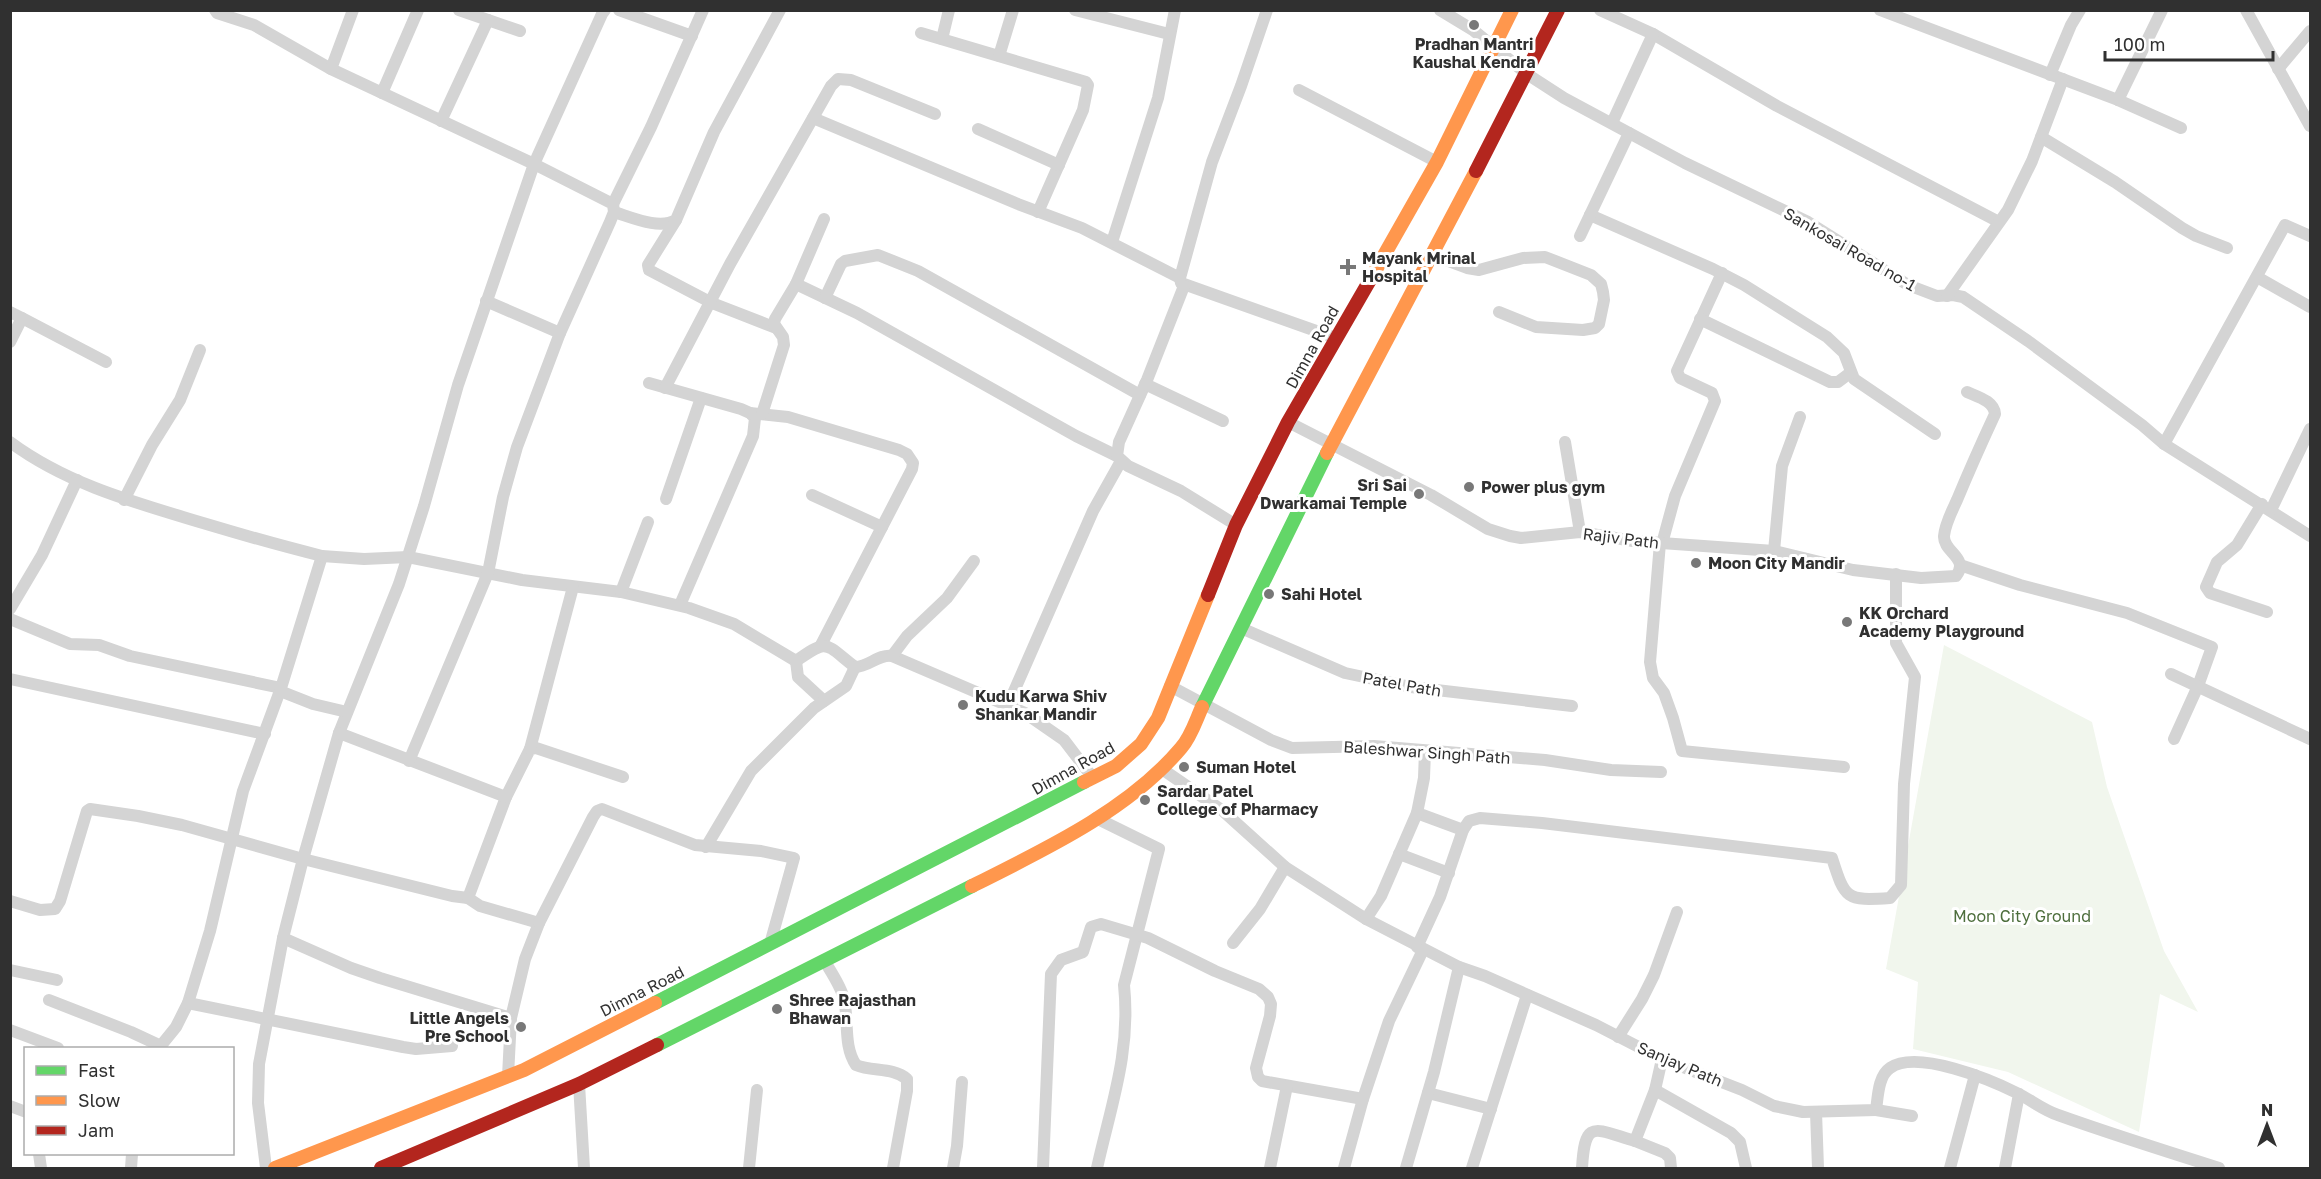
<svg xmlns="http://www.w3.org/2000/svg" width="2321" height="1179" font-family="'Golos Text',sans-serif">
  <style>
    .green { fill: #f1f6ed }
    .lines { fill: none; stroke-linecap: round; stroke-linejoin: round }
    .street { stroke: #d4d4d4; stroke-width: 12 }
    .fast { stroke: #63d668; stroke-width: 14 }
    .slow { stroke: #ff974d; stroke-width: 14 }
    .jam { stroke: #b3261e; stroke-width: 14 }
    .poi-dot { fill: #787878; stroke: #fff; stroke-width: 2 }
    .labels { text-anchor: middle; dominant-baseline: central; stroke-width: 6; stroke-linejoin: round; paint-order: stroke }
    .poi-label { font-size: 16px; font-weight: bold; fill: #303030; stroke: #fff; text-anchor: start }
    .street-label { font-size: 16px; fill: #303030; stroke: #fff }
    .park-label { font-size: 16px; fill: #4d6e3c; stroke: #fff }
  </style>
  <rect width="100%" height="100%" fill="#fff"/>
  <path class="green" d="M 1944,645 L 2092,722 L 2107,787 L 2164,951 L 2198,1012 L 2160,994 L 2139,1132 L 2008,1072 L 1913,1049 L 1918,982 L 1886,969 Z"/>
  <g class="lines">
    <g class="street">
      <path d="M 215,10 L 217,13 L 254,25 L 331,69 L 534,164 L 458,385 L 424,506 L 399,584 L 339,733 L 303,859 L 452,896 L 468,898 L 506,797 L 530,749 L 536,748 L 623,777"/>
      <path d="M 459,10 L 520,31"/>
      <path d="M 619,10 L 692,36"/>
      <path d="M 1075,10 L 1169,34"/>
      <path d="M 1267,10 L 1241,86 L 1212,162 L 1180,278 L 1181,283 L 1336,338"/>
      <path d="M 1440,10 L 1473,30 L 1527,74 L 1564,98 L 1685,163 L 1808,222 L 1908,285 L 1937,296 L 1953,295 L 1963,297 L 2028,341 L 2142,425 L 2164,444 L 2310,536"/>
      <path d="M 1600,10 L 1653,34 L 1777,106 L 1999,222"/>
      <path d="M 1880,10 L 2118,100 L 2181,128"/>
      <path d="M 2246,10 L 2310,126"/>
      <path d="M 921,33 L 1086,82 L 1088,85 L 1083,110 L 1038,212"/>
      <path d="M 942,39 L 949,10"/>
      <path d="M 999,56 L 1013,10"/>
      <path d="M 331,69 L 353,10"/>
      <path d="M 2278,69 L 2310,31"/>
      <path d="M 2050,75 L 2071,25 L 2080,10"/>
      <path d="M 1299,90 L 1437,162"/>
      <path d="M 382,93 L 418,10"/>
      <path d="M 2118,100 L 2162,10"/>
      <path d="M 813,118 L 1018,204 L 1082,228 L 1180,278"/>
      <path d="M 441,121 L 488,20"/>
      <path d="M 1612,123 L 1653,34"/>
      <path d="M 978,129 L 1059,165"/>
      <path d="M 2041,137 L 2115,182 L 2182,228 L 2196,236 L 2227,248"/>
      <path d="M 613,204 L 651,127 L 703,10"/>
      <path d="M 614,212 C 631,217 659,230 676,220 L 714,132 L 780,10"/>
      <path d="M 1590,215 L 1713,269 L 1744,285 L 1827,337 L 1844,353 L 1854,379 L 1935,434"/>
      <path d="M 676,220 L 648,265 L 649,270 L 712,303 L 776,328"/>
      <path d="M 1580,236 L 1629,133"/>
      <path d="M 1112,242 L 1158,98 L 1175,10"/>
      <path d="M 1432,255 L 1467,268 L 1479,270 L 1523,258 L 1545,257 L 1591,275 L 1601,284 L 1603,292 L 1604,300 L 1599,324 L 1595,328 L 1583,330 L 1536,327 L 1499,312"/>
      <path d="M 1722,273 L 1677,371 L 1680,378 L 1712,393 L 1715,401 L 1675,496 L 1663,540 L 1660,543 L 1650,662 L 1653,678 L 1664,693 L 1673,718 L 1682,751 L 1844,767"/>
      <path d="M 2257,277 L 2310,307"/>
      <path d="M 796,284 L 857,313 L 1076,436 L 1117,456"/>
      <path d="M 1184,286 L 1147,380 L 1119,442 L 1117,456 L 1128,466 L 1181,491 L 1236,525"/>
      <path d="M 1947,296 L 2008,210 L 2032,161 L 2063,79"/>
      <path d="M 825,298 L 841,264 L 845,261 L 878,255 L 918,271 L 1140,395"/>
      <path d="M 10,312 L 22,318"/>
      <path d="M 1700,319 L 1830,382 L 1838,382 L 1850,373"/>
      <path d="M 560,333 L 610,222 L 614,212 L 613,204 L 534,164 L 602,14 L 605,10"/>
      <path d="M 10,342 L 22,318 L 106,362"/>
      <path d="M 649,383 L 741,409 L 750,413 L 755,418 L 753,436 L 680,605"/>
      <path d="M 1145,384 L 1223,421"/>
      <path d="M 665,388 L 730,264 L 831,86 L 838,79 L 851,80 L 935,114"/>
      <path d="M 750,413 L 788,417 L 899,450 L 907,454 L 913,463 L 912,469 L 821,645"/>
      <path d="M 762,414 L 784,345 L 783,337 L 774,324 L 775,319 L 796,284 L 824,219"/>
      <path d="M 1288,422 L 1431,495 L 1488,529 L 1510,536 L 1521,538 L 1580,532 L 1633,541 L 1774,551 L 1853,570 L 1921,578 L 1956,576 C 1970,558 1943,552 1944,536 C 1945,524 1952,511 1957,500 C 1969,471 1982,442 1995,414 C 1994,401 1978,397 1967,392"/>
      <path d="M 10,442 C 68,485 137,503 203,523 C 243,535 282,546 322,556 L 281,688 L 243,791 L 210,931 L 188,1003 L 176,1027 L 159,1048"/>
      <path d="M 1565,442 L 1580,532"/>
      <path d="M 2164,444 L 2285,225 L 2310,236"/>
      <path d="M 812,495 L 882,527"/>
      <path d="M 666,499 L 701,398"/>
      <path d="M 124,500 L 152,445 L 180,400 L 200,350"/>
      <path d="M 2262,504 L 2237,545 L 2217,562 L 2206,587 L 2210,593 L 2267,612"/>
      <path d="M 2271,510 L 2310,429"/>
      <path d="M 1774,551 L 1782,466 L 1800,417"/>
      <path d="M 322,556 L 364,559 L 408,557 L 522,580 L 621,592 L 689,608 L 734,624 L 796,661 C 829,638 824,643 855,667 C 869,667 878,654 892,656 L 1025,713 L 1064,740 L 1093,778"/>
      <path d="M 1960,565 L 2020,585 L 2127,613 L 2212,647 L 2198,686 L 2174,739"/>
      <path d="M 621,592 L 648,522"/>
      <path d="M 10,609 L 42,555 L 77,480"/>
      <path d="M 10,619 L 70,644 L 99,645 L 130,656 L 281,688"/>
      <path d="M 1241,628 L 1345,673 L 1411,687 L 1572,706"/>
      <path d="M 892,656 L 907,636 L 947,598 L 974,561"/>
      <path d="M 796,661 L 798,677 L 824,701"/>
      <path d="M 2171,674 L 2310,739"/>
      <path d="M 10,679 L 265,734"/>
      <path d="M 1170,686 L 1271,740 L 1292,748 L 1374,746 L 1545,760 L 1611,770 L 1661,772"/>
      <path d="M 280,691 L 313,704 L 347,712"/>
      <path d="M 1008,705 L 1093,511 L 1121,461"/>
      <path d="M 339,733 L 506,797"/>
      <path d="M 530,749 L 573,587"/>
      <path d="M 1425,751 L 1424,778 L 1417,813 L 1463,830"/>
      <path d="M 409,761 L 488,573 L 503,497 L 517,447 L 560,333 L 486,301"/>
      <path d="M 1162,769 L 1223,811 L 1285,867 L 1366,919 L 1459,967 L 1485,976 L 1596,1025 L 1662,1059 L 1742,1090 L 1774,1106 L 1803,1112 L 1876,1110 C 1878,1097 1878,1076 1890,1068 C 1917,1049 1991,1080 2017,1093 C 2031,1100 2043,1110 2058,1115 C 2111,1134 2165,1151 2219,1168"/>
      <path d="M 1096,818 L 1159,849 L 1124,985 C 1131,1052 1111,1105 1097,1168"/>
      <path d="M 706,847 L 751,771 L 814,708 L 846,686 L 855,667"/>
      <path d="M 1399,854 L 1449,873"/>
      <path d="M 468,898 L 480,906 L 539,923 L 525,959 L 511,1018 L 508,1076"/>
      <path d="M 10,901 L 40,910 L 55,909 L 60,901 L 87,811 L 90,809 L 138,816 L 182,825 L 303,859 L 283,938 L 259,1064 L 258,1103 L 266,1168"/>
      <path d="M 1366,919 L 1381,896 L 1417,813"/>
      <path d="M 539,923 L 593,817 L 597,811 L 602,809 L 695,845 L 761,851 L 794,858 L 770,944"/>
      <path d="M 283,938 L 351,968 L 380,978 L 511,1018"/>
      <path d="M 1233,943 L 1260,909 L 1285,867"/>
      <path d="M 1417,947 L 1440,897 L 1463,830 L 1469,821 L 1480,818 L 1542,823 L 1832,858 C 1845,899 1846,901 1890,898 L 1901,885 L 1904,784 L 1915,677 L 1896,643 L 1896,574"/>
      <path d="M 824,960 C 831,972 841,986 844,999 C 849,1020 843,1046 856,1065 C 872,1072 893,1067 907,1079 L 907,1091 L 893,1168"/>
      <path d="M 10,970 L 57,980"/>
      <path d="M 49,1000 L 131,1032 L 161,1046"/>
      <path d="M 188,1003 L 403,1047 L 416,1049 L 452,1046"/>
      <path d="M 10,1030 L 58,1048"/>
      <path d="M 1618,1037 L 1642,999 L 1654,975 L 1677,912"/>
      <path d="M 579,1084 L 584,1168"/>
      <path d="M 1655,1090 L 1731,1133 L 1740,1142 L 1746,1168"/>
      <path d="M 1428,1093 L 1491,1109"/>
      <path d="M 10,1106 L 26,1112"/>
      <path d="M 1876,1110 L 1912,1116"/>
      <path d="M 1816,1112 L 1818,1168"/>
      <path d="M 1635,1141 L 1665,1153 L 1670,1158 L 1671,1168"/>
      <path d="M 39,1154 L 41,1168"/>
      <path d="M 131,1168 L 132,1154"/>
      <path d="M 749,1168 L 757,1090"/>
      <path d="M 953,1168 L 957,1146 L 962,1082"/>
      <path d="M 1043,1168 L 1051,974 L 1061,960 L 1083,952 L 1091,927 L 1101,924 L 1148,938 L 1215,971 L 1259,989 L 1268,997 L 1271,1004 L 1270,1016 L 1256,1068 L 1258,1077 L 1262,1081 L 1363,1099"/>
      <path d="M 1270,1168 L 1287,1086"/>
      <path d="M 1344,1168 L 1363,1099 L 1389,1021 L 1423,950"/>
      <path d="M 1406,1168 L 1434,1072 L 1459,967"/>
      <path d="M 1472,1168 L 1527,995"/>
      <path d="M 1582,1168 C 1585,1118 1594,1129 1635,1141 L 1655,1090 L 1662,1059"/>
      <path d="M 1950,1168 L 1975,1075"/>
      <path d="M 2005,1168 L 2019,1094"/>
    </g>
    <g class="fast">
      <path d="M 1202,707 L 1327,453"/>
      <path d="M 655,1003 L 1084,782"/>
      <path d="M 657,1045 L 972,886"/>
    </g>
    <g class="slow">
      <path d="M 1370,280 L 1437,162 L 1512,10"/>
      <path d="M 1327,453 L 1476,171"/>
      <path d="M 1084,782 L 1116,766 L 1141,744 L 1158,718 L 1208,595"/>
      <path d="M 972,886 C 1044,850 1129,810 1181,748 C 1191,737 1196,720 1202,707"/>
      <path d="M 275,1168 L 524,1070 L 655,1003"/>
    </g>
    <g class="jam">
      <path d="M 1476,171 L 1558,10"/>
      <path d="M 1208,595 L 1236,525 L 1288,422 L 1370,280"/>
      <path d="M 381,1168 L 579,1084 L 657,1045"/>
    </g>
  </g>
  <g class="poi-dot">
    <circle cx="1474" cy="25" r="6"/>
    <path d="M1345 258h6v6h6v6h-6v6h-6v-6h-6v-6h6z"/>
    <circle cx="1469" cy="487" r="6"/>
    <circle cx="1419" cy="494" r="6"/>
    <circle cx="1696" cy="563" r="6"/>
    <circle cx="1269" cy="594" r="6"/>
    <circle cx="1847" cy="622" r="6"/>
    <circle cx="963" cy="705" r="6"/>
    <circle cx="1184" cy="767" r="6"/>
    <circle cx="1145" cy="800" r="6"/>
    <circle cx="777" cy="1009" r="6"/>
    <circle cx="521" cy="1027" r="6"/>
  </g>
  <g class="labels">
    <g class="poi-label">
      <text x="1474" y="44" text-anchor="middle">Pradhan Mantri<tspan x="1474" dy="18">Kaushal Kendra</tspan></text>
      <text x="1362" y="258">Mayank Mrinal<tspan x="1362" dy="18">Hospital</tspan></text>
      <text x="1407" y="485" text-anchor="end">Sri Sai<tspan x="1407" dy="18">Dwarkamai Temple</tspan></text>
      <text x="1481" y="487">Power plus gym</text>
      <text x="1708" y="563">Moon City Mandir</text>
      <text x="1281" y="594">Sahi Hotel</text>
      <text x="1859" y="613">KK Orchard<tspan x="1859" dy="18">Academy Playground</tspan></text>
      <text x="975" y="696">Kudu Karwa Shiv<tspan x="975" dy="18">Shankar Mandir</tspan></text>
      <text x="1196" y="767">Suman Hotel</text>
      <text x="1157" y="791">Sardar Patel<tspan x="1157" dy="18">College of Pharmacy</tspan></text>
      <text x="789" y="1000">Shree Rajasthan<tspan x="789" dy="18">Bhawan</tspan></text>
      <text x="509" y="1018" text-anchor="end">Little Angels<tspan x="509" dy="18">Pre School</tspan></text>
    </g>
    <g class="street-label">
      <text transform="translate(1850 249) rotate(30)">Sankosai Road no-1</text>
      <text transform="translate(1312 347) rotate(-61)">Dimna Road</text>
      <text transform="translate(1621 538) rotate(7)">Rajiv Path</text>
      <text transform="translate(1402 684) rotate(10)">Patel Path</text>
      <text transform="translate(1427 752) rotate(4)">Baleshwar Singh Path</text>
      <text transform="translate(1073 768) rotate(-29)">Dimna Road</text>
      <text transform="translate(642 991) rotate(-27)">Dimna Road</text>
      <text transform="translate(1680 1064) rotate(23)">Sanjay Path</text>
    </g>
    <g class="park-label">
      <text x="2022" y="916">Moon City Ground</text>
    </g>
  </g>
  <rect width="2321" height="1179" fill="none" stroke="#303030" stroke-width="24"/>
  <rect x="24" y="1047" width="210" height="108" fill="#ffffff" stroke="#acacac" stroke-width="1.5"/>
  <rect x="36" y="1066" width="30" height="9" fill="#63d668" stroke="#acacac" stroke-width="1.5"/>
  <text x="78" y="1077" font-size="18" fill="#303030">Fast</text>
  <rect x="36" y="1096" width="30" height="9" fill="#ff974d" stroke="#acacac" stroke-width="1.5"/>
  <text x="78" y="1107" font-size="18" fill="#303030">Slow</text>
  <rect x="36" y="1126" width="30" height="9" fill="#b3261e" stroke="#acacac" stroke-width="1.5"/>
  <text x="78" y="1137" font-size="18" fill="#303030">Jam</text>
  <g transform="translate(2267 1125)" stroke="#ffffff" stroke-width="4.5" paint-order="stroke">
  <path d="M0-4.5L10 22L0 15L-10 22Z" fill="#303030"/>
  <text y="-9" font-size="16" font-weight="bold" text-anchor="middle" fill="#303030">N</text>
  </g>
  <path d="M2105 51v9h168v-9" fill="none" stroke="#303030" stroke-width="3"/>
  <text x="2114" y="51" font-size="18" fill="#303030" stroke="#ffffff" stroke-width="4.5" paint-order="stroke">100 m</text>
</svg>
